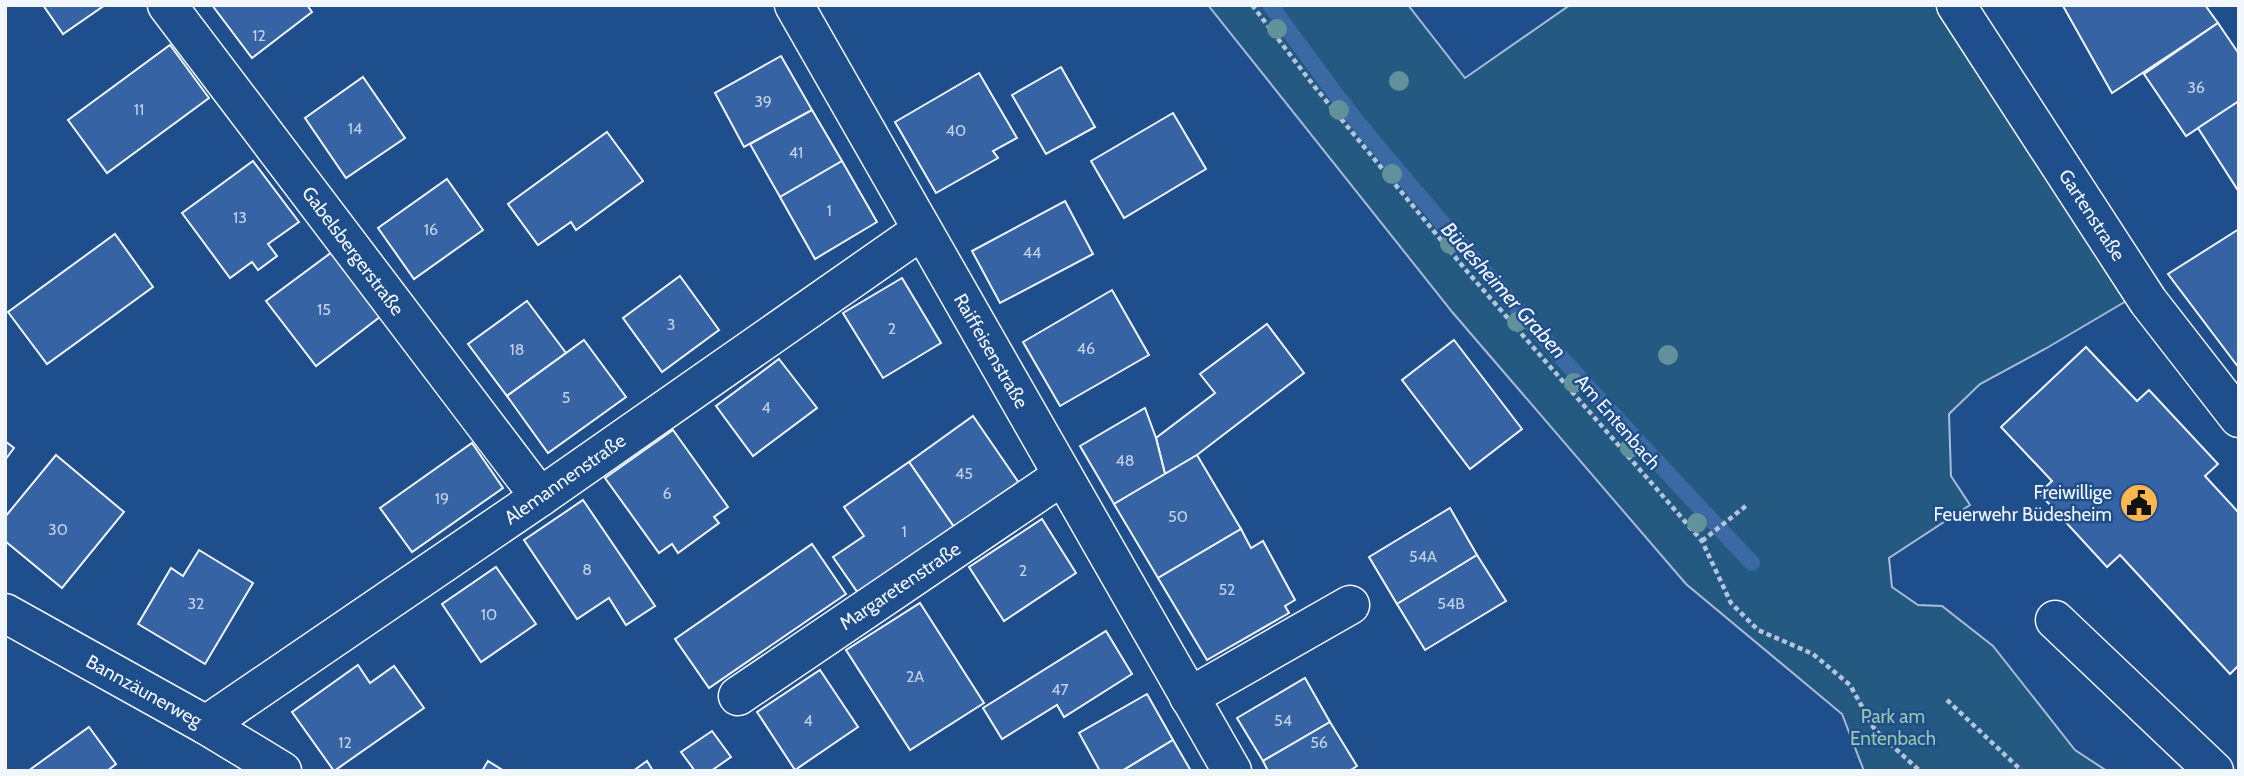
<svg xmlns="http://www.w3.org/2000/svg" width="2244" height="776" font-family="Cabin,sans-serif">
  <style>
    .green { fill: #245a82; stroke: #a8bbd7; stroke-width: 2 }
    .lines { fill: none; stroke-linecap: round; stroke-linejoin: round }
    .stream { stroke: #3b69a3; stroke-width: 16 }
    .building { fill: #3563a3; stroke: #f2f6ff; stroke-width: 2 }
    .minor-casing { stroke: #f2f6ff; stroke-width: 41 }
    .path { stroke: #b3c4dc; stroke-width: 4.5; stroke-dasharray: 5 3.5; stroke-linecap: butt }
    .minor { stroke: #1f4e8c; stroke-width: 38 }
    .tree { fill: #61919a }
    .labels { text-anchor: middle; dominant-baseline: central; stroke-width: 5; stroke-linejoin: round; paint-order: stroke }
    .number-label { font-size: 16px; fill: #c3d1e8 }
    .street-label { font-size: 19px; fill: #f2f6ff; stroke: #1f4e8c }
    .poi-label { font-size: 19px; fill: #f2f6ff; stroke: #1f4e8c; text-anchor: end }
    .park-label { font-size: 19px; fill: #97c8a6; stroke: #1f4e8c }
    .water-label { font-size: 21px; font-style: italic; fill: #f2f6ff; stroke: #1f4e8c }
  </style>
  <rect width="100%" height="100%" fill="#1f4e8c"/>
  <path class="green" d="M 1208,5 L 1408,5 L 1465,78 L 1570,5 L 1938,5 L 2128,300 L 2045,349 L 1980,384 L 1949,414 L 1951,476 L 1970,505 L 1889,558 L 1892,587 L 1918,605 L 1942,606 L 1993,646 L 2075,750 L 2107,771 L 1864,771 L 1842,714 L 1686,584 L 1453,313 Z"/>
  <g class="lines">
    <path class="stream" d="M 1270,5 C 1299,43 1326,83 1356,120 C 1481,273 1616,419 1752,563"/>
  </g>
  <g class="building">
    <path d="M 43,5 L 105,5 L 63,34 Z"/>
    <path d="M 212,5 L 307,5 L 312,12 L 252,58 Z"/>
    <path d="M 2205,5 L 2218,23 L 2112,93 L 2063,6 Z"/>
    <path d="M 2218,23 L 2239,54 L 2239,101 L 2186,136 L 2144,74 Z"/>
    <path d="M 170,45 L 209,98 L 107,173 L 68,120 Z"/>
    <path d="M 781,56 L 812,110 L 744,147 L 715,93 Z"/>
    <path d="M 1061,67 L 1095,127 L 1046,154 L 1012,95 Z"/>
    <path d="M 979,73 L 1017,138 L 993,151 L 998,158 L 936,193 L 895,122 Z"/>
    <path d="M 363,77 L 405,138 L 346,178 L 305,118 Z"/>
    <path d="M 2239,101 L 2239,192 L 2198,128 Z"/>
    <path d="M 812,110 L 842,161 L 780,197 L 750,144 Z"/>
    <path d="M 1173,113 L 1206,169 L 1124,218 L 1091,161 Z"/>
    <path d="M 607,132 L 643,181 L 576,230 L 571,222 L 538,245 L 508,204 Z"/>
    <path d="M 253,161 L 299,222 L 268,244 L 277,256 L 258,270 L 252,262 L 230,278 L 182,213 Z"/>
    <path d="M 842,161 L 877,222 L 815,259 L 780,197 Z"/>
    <path d="M 447,179 L 483,230 L 414,279 L 378,228 Z"/>
    <path d="M 1065,201 L 1093,254 L 1000,303 L 972,251 Z"/>
    <path d="M 2239,229 L 2239,368 L 2168,274 Z"/>
    <path d="M 115,234 L 153,287 L 47,364 L 8,312 Z"/>
    <path d="M 332,252 L 381,316 L 316,366 L 266,301 Z"/>
    <path d="M 680,276 L 719,330 L 662,372 L 623,318 Z"/>
    <path d="M 902,278 L 941,343 L 883,378 L 843,313 Z"/>
    <path d="M 1112,290 L 1149,355 L 1060,406 L 1023,342 Z"/>
    <path d="M 527,301 L 566,353 L 507,396 L 468,344 Z"/>
    <path d="M 1267,324 L 1304,373 L 1197,455 L 1165,474 L 1156,438 L 1215,393 L 1200,374 Z"/>
    <path d="M 584,340 L 626,397 L 548,453 L 507,396 Z"/>
    <path d="M 1454,340 L 1522,429 L 1470,469 L 1402,380 Z"/>
    <path d="M 2086,347 L 2137,401 L 2149,390 L 2218,464 L 2205,476 L 2239,513 L 2239,665 L 2230,674 L 2120,555 L 2107,567 L 2039,493 L 2052,481 L 2001,427 Z"/>
    <path d="M 779,359 L 817,408 L 753,456 L 716,406 Z"/>
    <path d="M 1145,408 L 1156,438 L 1165,474 L 1114,504 L 1080,446 Z"/>
    <path d="M 973,416 L 1019,483 L 954,527 L 909,462 Z"/>
    <path d="M 673,430 L 728,507 L 714,517 L 719,523 L 678,553 L 672,544 L 659,553 L 605,478 Z"/>
    <path d="M 5,441 L 14,448 L 5,460 Z"/>
    <path d="M 472,443 L 503,488 L 412,552 L 380,508 Z"/>
    <path d="M 56,455 L 124,512 L 62,588 L 5,541 L 5,517 Z"/>
    <path d="M 1197,455 L 1241,529 L 1158,578 L 1114,504 Z"/>
    <path d="M 909,462 L 954,527 L 858,593 L 833,557 L 864,536 L 844,507 Z"/>
    <path d="M 583,500 L 655,606 L 626,625 L 609,598 L 577,619 L 524,540 Z"/>
    <path d="M 1450,508 L 1477,555 L 1397,604 L 1369,557 Z"/>
    <path d="M 1042,519 L 1076,573 L 1004,621 L 969,567 Z"/>
    <path d="M 1241,529 L 1251,548 L 1263,541 L 1295,600 L 1285,606 L 1289,613 L 1207,660 L 1158,578 Z"/>
    <path d="M 812,544 L 846,594 L 709,688 L 675,639 Z"/>
    <path d="M 199,550 L 253,583 L 205,664 L 138,624 L 171,568 L 183,576 Z"/>
    <path d="M 1477,555 L 1506,601 L 1425,650 L 1397,604 Z"/>
    <path d="M 496,567 L 536,624 L 481,662 L 442,604 Z"/>
    <path d="M 920,603 L 984,703 L 910,750 L 846,650 Z"/>
    <path d="M 1106,631 L 1132,674 L 1064,717 L 1057,705 L 1002,739 L 983,708 Z"/>
    <path d="M 358,665 L 370,683 L 394,666 L 424,708 L 334,771 L 292,712 Z"/>
    <path d="M 820,670 L 858,727 L 795,770 L 757,712 Z"/>
    <path d="M 1305,678 L 1330,722 L 1263,761 L 1237,718 Z"/>
    <path d="M 1147,694 L 1173,740 L 1122,771 L 1100,771 L 1079,733 Z"/>
    <path d="M 1330,722 L 1357,766 L 1349,771 L 1268,771 L 1263,761 Z"/>
    <path d="M 89,727 L 116,764 L 107,771 L 28,771 Z"/>
    <path d="M 712,731 L 731,757 L 711,771 L 695,771 L 681,752 Z"/>
    <path d="M 1173,740 L 1191,771 L 1122,771 Z"/>
    <path d="M 488,761 L 504,771 L 482,771 Z"/>
    <path d="M 647,761 L 653,771 L 633,771 Z"/>
  </g>
  <g class="lines">
    <defs>
      <g id="minor">
        <path d="M 167,5 L 540,497"/>
        <path d="M 794,5 L 1232,771"/>
        <path d="M 1956,5 L 2148,301 L 2239,418"/>
        <path d="M 5,613 L 206,725 L 282,771"/>
        <path d="M 2055,620 L 2214,771"/>
        <path d="M 738,696 L 1062,476"/>
        <path d="M 1189,697 L 1350,605"/>
        <path d="M 206,725 L 540,497 L 922,230"/>
      </g>
    </defs>
    <use href="#minor" class="minor-casing"/>
    <g class="path">
      <path d="M 1252,5 L 1314,86 L 1465,269 L 1702,541 L 1731,603 L 1758,630 L 1813,654 L 1850,685 L 1875,730 L 1920,771"/>
      <path d="M 1702,541 L 1747,505"/>
      <path d="M 1947,700 L 2022,771"/>
    </g>
    <use href="#minor" class="minor"/>
  </g>
  <g class="tree">
    <circle cx="1277" cy="29" r="10"/>
    <circle cx="1399" cy="81" r="10"/>
    <circle cx="1339" cy="110" r="10"/>
    <circle cx="1392" cy="174" r="10"/>
    <circle cx="1450" cy="244" r="10"/>
    <circle cx="1517" cy="322" r="10"/>
    <circle cx="1668" cy="355" r="10"/>
    <circle cx="1574" cy="383" r="10"/>
    <circle cx="1630" cy="448" r="10"/>
    <circle cx="1697" cy="523" r="10"/>
  </g>
  <defs>
    <symbol id="civic-disc" viewBox="-11 -11 22 22"><circle r="9.5" fill="#ffb74d" stroke="#1f4e8c"/><path d="M-.6-6.5H3V-4.5H.6V-3L4-1V1h2V6H-6V1h2V-1L-.6-3ZM-1.2 2.5V6h2.4V2.5Z" fill="#111"/></symbol>
  </defs>
  <g fill-rule="evenodd">
    <use href="#civic-disc" x="2117" y="481" width="44" height="44"/>
  </g>
  <g class="labels">
    <g class="number-label">
      <text x="259" y="35">12</text>
      <text x="2196" y="87">36</text>
      <text x="763" y="101">39</text>
      <text x="139" y="109">11</text>
      <text x="355" y="128">14</text>
      <text x="956" y="130">40</text>
      <text x="796" y="152">41</text>
      <text x="829" y="210">1</text>
      <text x="240" y="217">13</text>
      <text x="431" y="229">16</text>
      <text x="1032" y="252">44</text>
      <text x="324" y="309">15</text>
      <text x="671" y="324">3</text>
      <text x="892" y="328">2</text>
      <text x="1086" y="348">46</text>
      <text x="517" y="349">18</text>
      <text x="566" y="397">5</text>
      <text x="766" y="407">4</text>
      <text x="1125" y="460">48</text>
      <text x="964" y="473">45</text>
      <text x="667" y="493">6</text>
      <text x="442" y="498">19</text>
      <text x="1178" y="516">50</text>
      <text x="58" y="529">30</text>
      <text x="904" y="531">1</text>
      <text x="1423" y="556">54A</text>
      <text x="587" y="569">8</text>
      <text x="1023" y="570">2</text>
      <text x="1227" y="589">52</text>
      <text x="196" y="603">32</text>
      <text x="1451" y="603">54B</text>
      <text x="489" y="614">10</text>
      <text x="915" y="676">2A</text>
      <text x="1060" y="689">47</text>
      <text x="808" y="720">4</text>
      <text x="1283" y="720">54</text>
      <text x="345" y="742">12</text>
      <text x="1319" y="742">56</text>
    </g>
    <g class="street-label">
      <text transform="translate(2092 215) rotate(57)">Gartenstraße</text>
      <text transform="translate(353 251) rotate(53)">Gabelsbergerstraße</text>
      <text transform="translate(991 351) rotate(60)">Raiffeisenstraße</text>
      <text transform="translate(1618 422) rotate(49)">Am Entenbach</text>
      <text transform="translate(565 479) rotate(-35)">Alemannenstraße</text>
      <text transform="translate(900 586) rotate(-34)">Margaretenstraße</text>
      <text transform="translate(144 691) rotate(29)">Bannzäunerweg</text>
    </g>
    <g class="poi-label">
      <text x="2112" y="492">Freiwillige<tspan x="2112" dy="22">Feuerwehr Büdesheim</tspan></text>
    </g>
    <g class="park-label">
      <text x="1893" y="716">Park am<tspan x="1893" dy="22">Entenbach</tspan></text>
    </g>
    <g class="water-label">
      <text transform="translate(1504 290) rotate(48)">Büdesheimer Graben</text>
    </g>
  </g>
  <rect width="2244" height="776" fill="none" stroke="#f2f6ff" stroke-width="14"/>
</svg>
